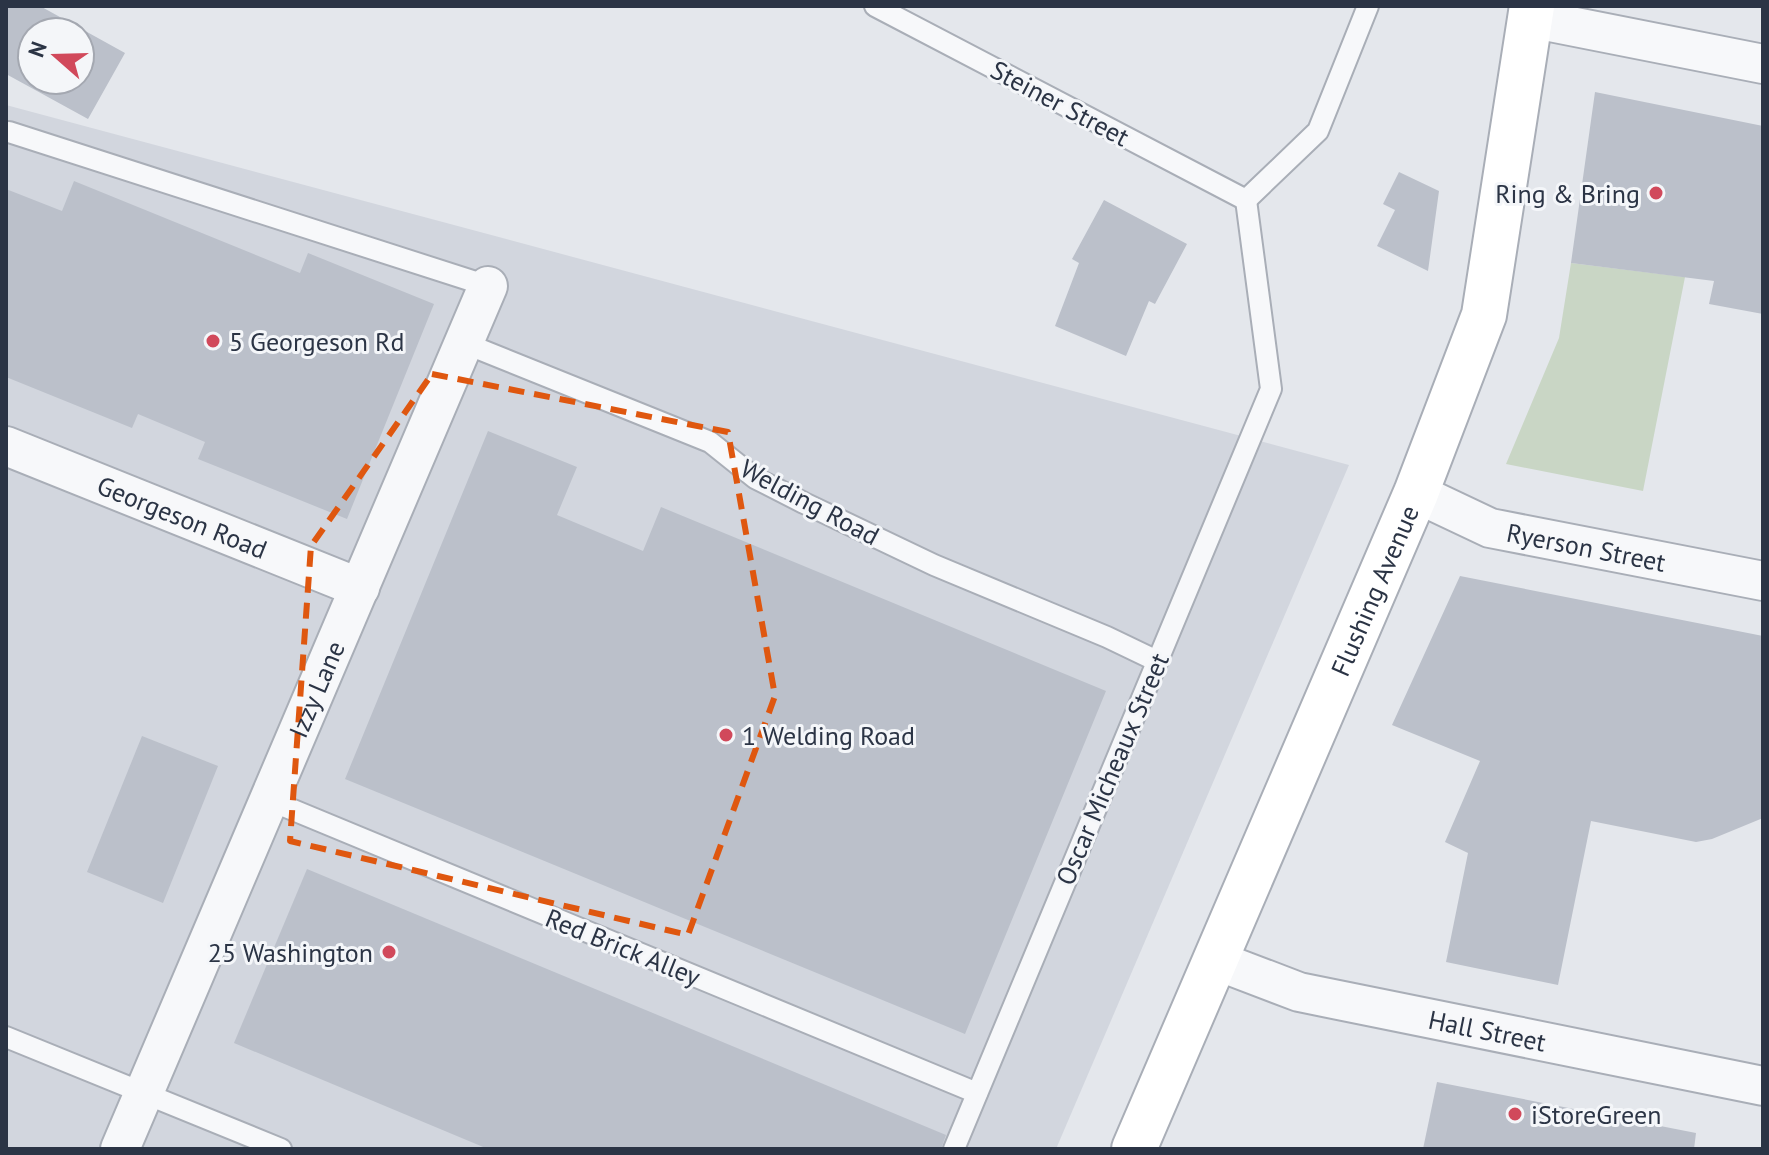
<svg xmlns="http://www.w3.org/2000/svg" width="1769" height="1155" font-family="'PT Sans',sans-serif">
  <style>
    .built { fill: #d2d6de }
    .green { fill: #c9d6c5 }
    .building { fill: #bbc0ca; fill-rule: evenodd }
    .lines { fill: none; stroke-linecap: round; stroke-linejoin: round }
    .service-casing { stroke: #a9aeb7; stroke-width: 24 }
    .minor-casing { stroke: #a9aeb7; stroke-width: 42 }
    .secondary-casing { stroke: #a9aeb7; stroke-width: 48 }
    .service { stroke: #f7f8fa; stroke-width: 20 }
    .minor { stroke: #f7f8fa; stroke-width: 38 }
    .secondary { stroke: #fff; stroke-width: 44 }
    .marked { fill: none; stroke: #df570f; stroke-width: 6; stroke-dasharray: 16 10; stroke-linejoin: round }
    .poi-dot { fill: #d1495b; stroke: #f4f6f9; stroke-width: 3 }
    .labels { text-anchor: middle; dominant-baseline: central; stroke-width: 6; stroke-linejoin: round; paint-order: stroke }
    .street-label { font-size: 26px; fill: #2b3445; stroke: #f4f6f9 }
    .poi-label { font-size: 26px; fill: #2b3445; stroke: #f4f6f9; text-anchor: start }
  </style>
  <rect width="100%" height="100%" fill="#e4e7ec"/>
  <path class="built" d="M 6,105 L 1349,465 L 1056,1149 L 6,1149 Z"/>
  <path class="green" d="M 1571,263 L 1685,277 L 1643,491 L 1506,464 L 1559,338 Z"/>
  <g class="building">
    <path d="M 6,6 L 40,6 L 125,53 L 88,119 L 6,74 ZM 32,32 L 80,32 L 80,80 L 32,80 Z"/>
    <path d="M 1595,92 L 1763,126 L 1763,314 L 1709,304 L 1714,281 L 1571,263 Z"/>
    <path d="M 1399,172 L 1439,191 L 1428,271 L 1377,246 L 1395,210 L 1383,204 Z"/>
    <path d="M 74,181 L 300,273 L 308,253 L 434,304 L 347,519 L 198,459 L 205,442 L 138,414 L 132,428 L 6,377 L 6,189 L 62,211 Z"/>
    <path d="M 1104,200 L 1187,244 L 1155,304 L 1149,301 L 1126,356 L 1055,326 L 1079,263 L 1072,259 Z"/>
    <path d="M 488,431 L 577,467 L 557,515 L 643,551 L 661,507 L 1106,691 L 965,1034 L 345,779 Z"/>
    <path d="M 1460,576 L 1763,636 L 1763,818 L 1712,839 L 1696,842 L 1591,821 L 1558,985 L 1446,962 L 1468,853 L 1445,842 L 1480,761 L 1392,725 Z"/>
    <path d="M 142,736 L 218,766 L 163,903 L 87,872 Z"/>
    <path d="M 307,869 L 946,1135 L 941,1149 L 488,1149 L 234,1043 Z"/>
    <path d="M 1437,1082 L 1696,1133 L 1694,1149 L 1423,1149 Z"/>
  </g>
  <g class="lines">
    <defs>
      <g id="service">
        <path d="M 875,6 L 1246,200"/>
        <path d="M 9,132 L 488,286"/>
        <path d="M 1246,200 L 1318,131 L 1368,6"/>
        <path d="M 464,343 L 710,442 L 755,478 L 804,503 L 934,565 L 1107,637 L 1157,661"/>
        <path d="M 269,800 L 977,1093"/>
        <path d="M 6,1037 L 281,1149"/>
        <path d="M 954,1149 L 1271,389 L 1246,200"/>
      </g>
      <g id="minor">
        <path d="M 1530,18 L 1763,64"/>
        <path id="s1" d="M 6,446 L 360,588"/>
        <path id="s2" d="M 1416,493 L 1490,528 L 1763,581"/>
        <path id="s3" d="M 1215,960 L 1299,992 L 1763,1086"/>
        <path id="s4" d="M 120,1149 L 488,286"/>
      </g>
      <g id="secondary">
        <path id="s5" d="M 1134,1149 L 1416,493 L 1484,315 L 1532,6"/>
      </g>
    </defs>
    <use href="#service" class="service-casing"/>
    <use href="#minor" class="minor-casing"/>
    <use href="#secondary" class="secondary-casing"/>
    <use href="#service" class="service"/>
    <use href="#minor" class="minor"/>
    <use href="#secondary" class="secondary"/>
  </g>
  <path class="marked" d="M 432,374 L 728,432 L 775,696 L 688,935 L 290,841 L 311,546 Z"/>
  <g class="poi-dot">
    <circle cx="1656" cy="193" r="8"/>
    <circle cx="213" cy="341" r="8"/>
    <circle cx="726" cy="735" r="8"/>
    <circle cx="389" cy="952" r="8"/>
    <circle cx="1515" cy="1114" r="8"/>
  </g>
  <g class="labels">
    <g class="street-label">
      <text transform="translate(1060 103) rotate(28)">Steiner Street</text>
      <text transform="translate(810 502) rotate(28)">Welding Road</text>
      <text stroke="none"><textPath href="#s1" startOffset="190">Georgeson Road</textPath></text>
      <text stroke="none"><textPath href="#s2" startOffset="180">Ryerson Street</textPath></text>
      <text stroke="none"><textPath href="#s5" startOffset="608">Flushing Avenue</textPath></text>
      <text stroke="none"><textPath href="#s4" startOffset="500">Izzy Lane</textPath></text>
      <text transform="translate(1112 769) rotate(-67)">Oscar Micheaux Street</text>
      <text transform="translate(623 947) rotate(22)">Red Brick Alley</text>
      <text stroke="none"><textPath href="#s3" startOffset="282">Hall Street</textPath></text>
    </g>
    <g class="poi-label">
      <text x="1640" y="193" text-anchor="end">Ring &amp; Bring</text>
      <text x="229" y="341">5 Georgeson Rd</text>
      <text x="742" y="735">1 Welding Road</text>
      <text x="373" y="952" text-anchor="end">25 Washington</text>
      <text x="1531" y="1114">iStoreGreen</text>
    </g>
  </g>
  <rect width="1769" height="1155" fill="none" stroke="#2b3445" stroke-width="16"/>
  <g transform="translate(56 56) rotate(290)"><circle r="38" fill="#f4f6f9" stroke="#a4a8b1" stroke-width="2"/>
  <path d="M0-6L14 30L0 20L-14 30Z" fill="#d1495b"/>
  <text y="-12" font-size="22" font-weight="bold" text-anchor="middle" fill="#2b3445">N</text>
  </g>
</svg>
